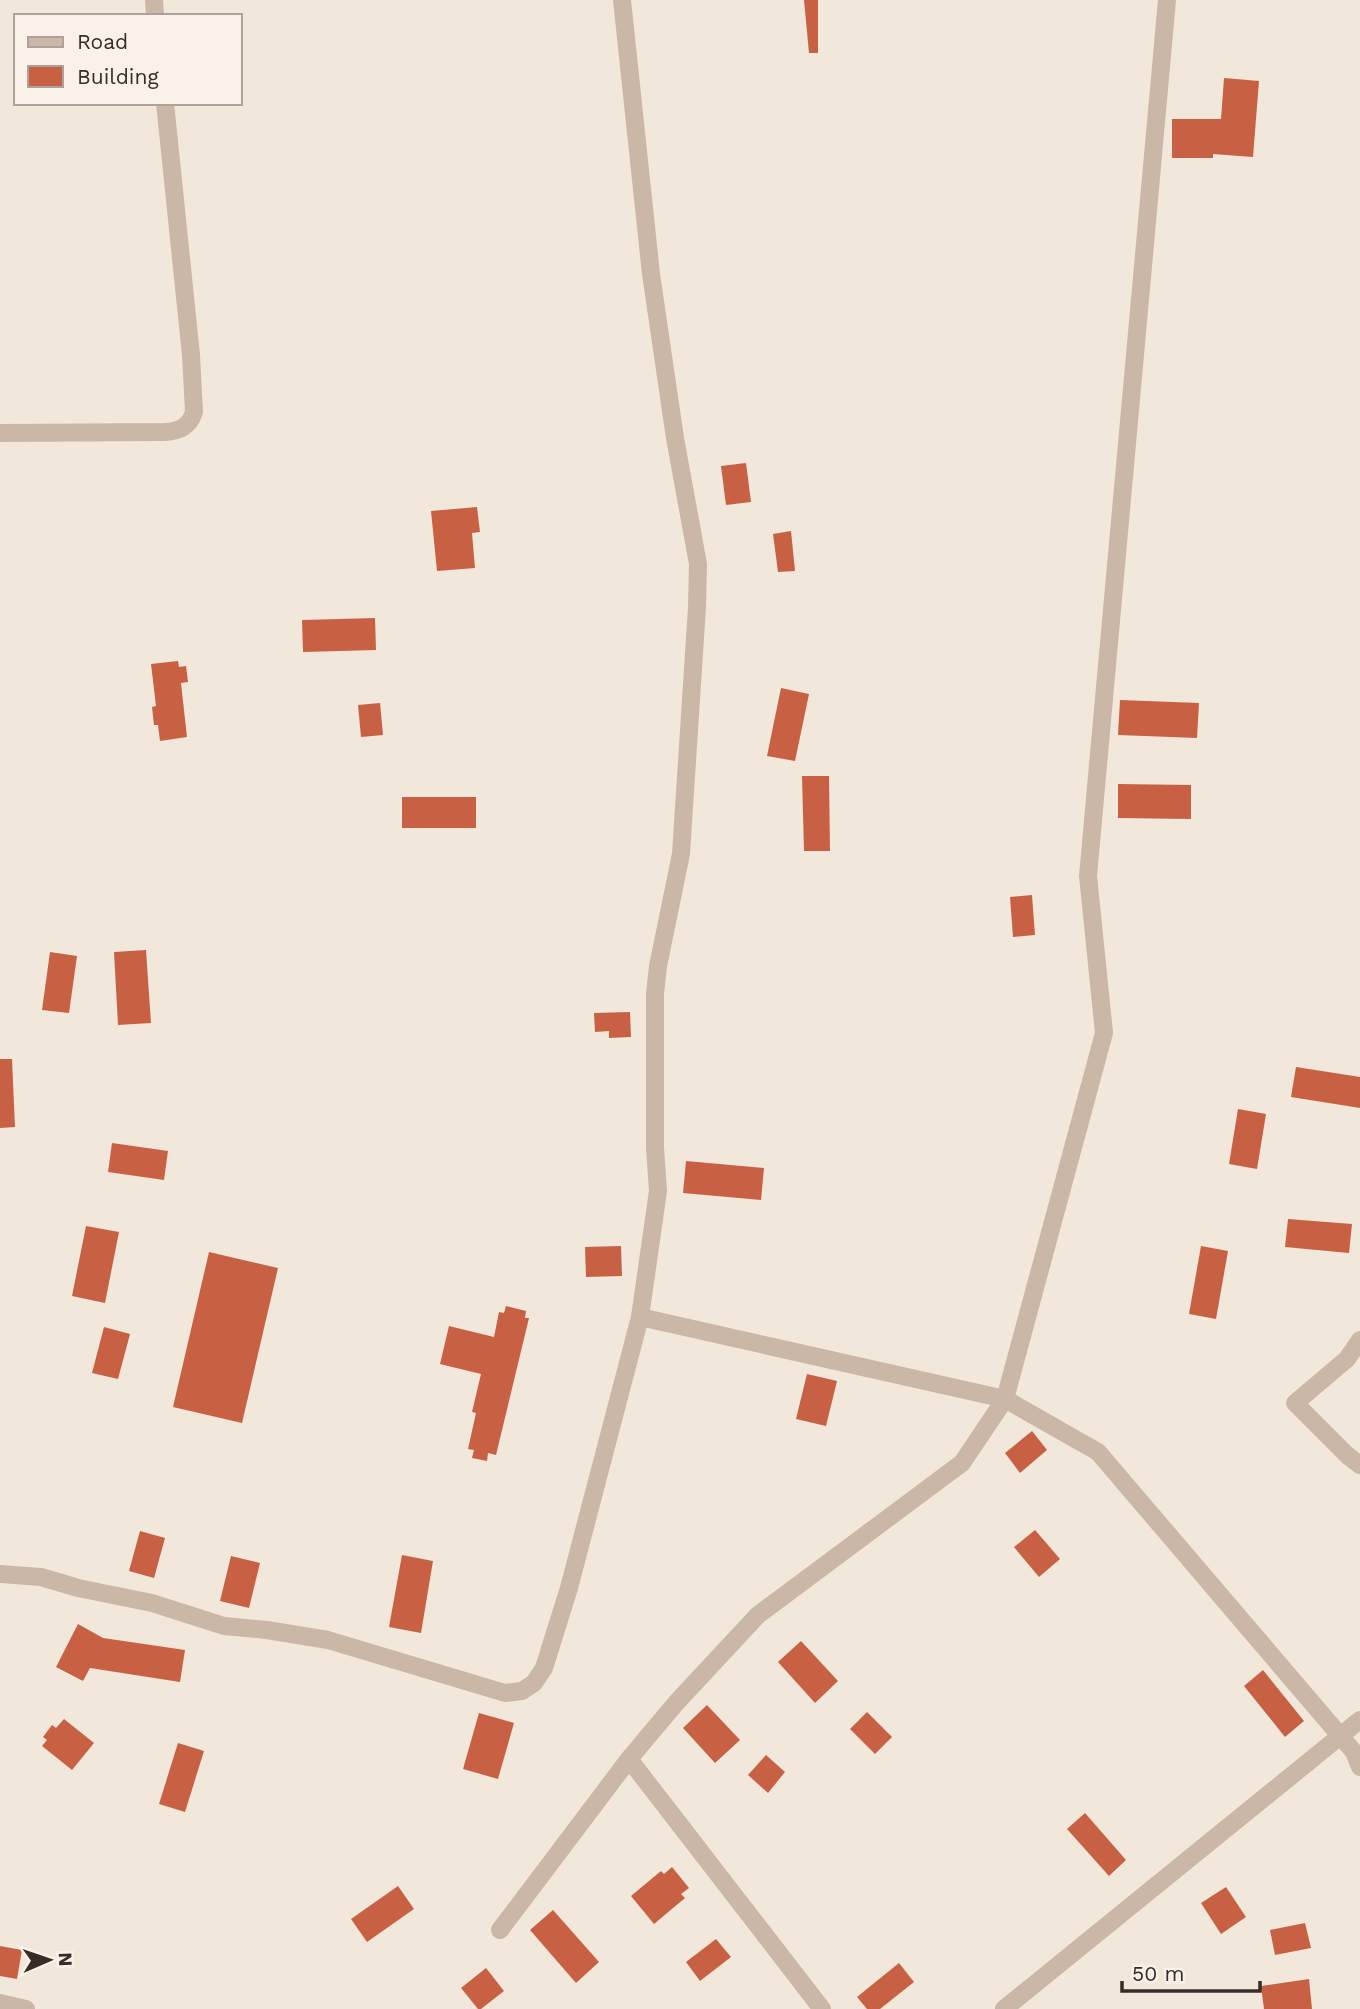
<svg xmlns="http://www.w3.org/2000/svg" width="1360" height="2009" font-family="'Work Sans',sans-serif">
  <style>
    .building { fill: #c86144 }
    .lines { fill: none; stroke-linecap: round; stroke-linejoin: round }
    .minor { stroke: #cbb7a7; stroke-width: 18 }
  </style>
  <rect width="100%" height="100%" fill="#f2e7db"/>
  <g class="building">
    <path d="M 804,0 L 818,0 L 818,53 L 809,53 Z"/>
    <path d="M 1224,78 L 1259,81 L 1253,157 L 1213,154 L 1213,158 L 1172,158 L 1172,119 L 1221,119 Z"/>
    <path d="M 746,463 L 751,502 L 726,505 L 721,466 Z"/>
    <path d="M 477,507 L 480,532 L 472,533 L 475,568 L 437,571 L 431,511 Z"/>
    <path d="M 791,531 L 795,571 L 778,572 L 773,534 Z"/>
    <path d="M 375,618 L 376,650 L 303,652 L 302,620 Z"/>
    <path d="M 178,661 L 179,667 L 186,666 L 188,682 L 181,683 L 187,737 L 160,741 L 158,725 L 154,725 L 152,707 L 156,706 L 151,664 Z"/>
    <path d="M 781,688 L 809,694 L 795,761 L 767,756 Z"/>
    <path d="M 1120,700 L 1199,703 L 1197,738 L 1118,735 Z"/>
    <path d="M 380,703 L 383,735 L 361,737 L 358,705 Z"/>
    <path d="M 802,776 L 829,776 L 830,851 L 804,851 Z"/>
    <path d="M 1118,784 L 1191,785 L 1191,819 L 1118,818 Z"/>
    <rect x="402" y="797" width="74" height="31"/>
    <path d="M 1032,895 L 1035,935 L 1013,937 L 1010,897 Z"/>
    <path d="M 146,950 L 151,1023 L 118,1025 L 114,952 Z"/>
    <path d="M 50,952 L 77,956 L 69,1013 L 42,1010 Z"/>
    <path d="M 630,1012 L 631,1037 L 609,1038 L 609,1031 L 595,1032 L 594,1013 Z"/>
    <path d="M 0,1059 L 12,1059 L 15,1127 L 0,1128 Z"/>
    <path d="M 1296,1067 L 1360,1077 L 1360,1108 L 1291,1097 Z"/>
    <path d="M 1238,1109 L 1266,1114 L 1257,1169 L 1229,1164 Z"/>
    <path d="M 112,1143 L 168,1151 L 164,1180 L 108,1172 Z"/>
    <path d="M 686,1161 L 764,1168 L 761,1200 L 683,1193 Z"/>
    <path d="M 1288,1219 L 1352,1224 L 1349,1253 L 1285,1247 Z"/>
    <path d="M 86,1226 L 119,1232 L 105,1303 L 72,1296 Z"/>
    <path d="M 621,1246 L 622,1276 L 586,1277 L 585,1247 Z"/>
    <path d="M 1201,1246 L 1228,1251 L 1216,1319 L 1189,1314 Z"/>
    <path d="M 209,1252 L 278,1268 L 242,1423 L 173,1407 Z"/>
    <path d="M 506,1306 L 526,1311 L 525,1318 L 529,1318 L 496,1455 L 488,1453 L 487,1461 L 472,1458 L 474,1450 L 468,1449 L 476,1413 L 472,1412 L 481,1374 L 440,1364 L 449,1326 L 494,1337 L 499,1312 L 504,1313 Z"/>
    <path d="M 104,1327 L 130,1334 L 118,1379 L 92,1373 Z"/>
    <path d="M 807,1374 L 837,1381 L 826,1426 L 796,1419 Z"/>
    <path d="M 1032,1431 L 1047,1450 L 1020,1473 L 1005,1453 Z"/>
    <path d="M 1035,1530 L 1060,1559 L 1039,1577 L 1014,1547 Z"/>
    <path d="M 140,1531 L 165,1538 L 154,1578 L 129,1571 Z"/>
    <path d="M 402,1555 L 433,1561 L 421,1633 L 389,1627 Z"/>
    <path d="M 231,1556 L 260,1563 L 249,1608 L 220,1601 Z"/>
    <path d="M 78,1624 L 103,1638 L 185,1650 L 180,1682 L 90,1668 L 83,1681 L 56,1667 Z"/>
    <path d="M 801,1641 L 838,1681 L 815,1703 L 778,1662 Z"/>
    <path d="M 1263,1670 L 1304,1721 L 1285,1737 L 1244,1686 Z"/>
    <path d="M 707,1705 L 740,1740 L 715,1763 L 683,1728 Z"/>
    <path d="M 867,1712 L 892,1737 L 875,1754 L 850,1729 Z"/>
    <path d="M 479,1713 L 514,1723 L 498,1779 L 463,1769 Z"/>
    <path d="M 64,1719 L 94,1743 L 72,1770 L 42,1746 L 47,1740 L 43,1737 L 52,1725 L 56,1728 Z"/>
    <path d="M 178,1743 L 204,1751 L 185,1812 L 159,1804 Z"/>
    <path d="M 766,1755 L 785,1772 L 768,1793 L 748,1775 Z"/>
    <path d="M 1085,1813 L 1126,1860 L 1109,1876 L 1067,1829 Z"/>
    <path d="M 672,1867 L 689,1888 L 681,1894 L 685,1898 L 654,1924 L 631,1896 L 661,1871 L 664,1874 Z"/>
    <path d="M 398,1886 L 414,1909 L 367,1942 L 351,1919 Z"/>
    <path d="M 1226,1887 L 1246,1917 L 1221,1934 L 1201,1903 Z"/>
    <path d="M 553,1910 L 599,1962 L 576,1983 L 530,1930 Z"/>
    <path d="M 1305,1923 L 1311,1948 L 1275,1955 L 1270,1930 Z"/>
    <path d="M 716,1939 L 731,1957 L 700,1981 L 686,1962 Z"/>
    <path d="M 0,1946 L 22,1950 L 17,1979 L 0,1976 Z"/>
    <path d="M 899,1963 L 914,1982 L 880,2009 L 867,2009 L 857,1997 Z"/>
    <path d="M 486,1968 L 504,1991 L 481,2009 L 478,2009 L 461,1988 Z"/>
    <path d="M 1309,1979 L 1312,2009 L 1264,2009 L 1261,1986 Z"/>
  </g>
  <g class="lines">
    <g class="minor">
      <path d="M 154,0 L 155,16"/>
      <path d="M 0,433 L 165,432 C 180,431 189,427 194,412 L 191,355 L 165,103"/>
      <path d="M 640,1317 L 1005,1399 L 1098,1452 L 1354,1752 L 1360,1767"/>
      <path d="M 1360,1340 L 1347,1359 L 1295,1403 L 1347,1455 L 1360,1465"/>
      <path d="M 0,1574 L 41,1577 L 78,1588 L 152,1603 L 224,1626 L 267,1630 L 328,1640 L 505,1693 L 522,1691 L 534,1683 L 544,1668 L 569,1588 L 640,1317 L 658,1191 L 655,1148 L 655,994 L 658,966 L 681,854 L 697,607 L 698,564 L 675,438 L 651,274 L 622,0"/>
      <path d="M 629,1759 L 822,2009"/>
      <path d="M 500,1930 L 629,1759 L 676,1703 L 758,1615 L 962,1463 L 1005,1399 L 1104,1033 L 1088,876 L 1167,0"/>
      <path d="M 0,2003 L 26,2009"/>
      <path d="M 1004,2009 L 1360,1720"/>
    </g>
  </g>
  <rect x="14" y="14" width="228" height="91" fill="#faf1e8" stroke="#aca29b" stroke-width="2"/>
  <rect x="28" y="37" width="35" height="10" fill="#cbb7a7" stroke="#aca29b" stroke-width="2"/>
  <text x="77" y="49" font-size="21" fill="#372c28">Road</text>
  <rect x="28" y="66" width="35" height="21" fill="#c86144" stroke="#aca29b" stroke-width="2"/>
  <text x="77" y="84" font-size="21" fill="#372c28">Building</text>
  <g transform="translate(49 1960) rotate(88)" stroke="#faf1e8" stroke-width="5" paint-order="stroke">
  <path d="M0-5L12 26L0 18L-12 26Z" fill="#372c28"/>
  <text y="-10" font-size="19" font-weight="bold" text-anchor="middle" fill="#372c28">N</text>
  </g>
  <path d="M1122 1981v10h138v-10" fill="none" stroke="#372c28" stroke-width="3.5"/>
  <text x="1132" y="1981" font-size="21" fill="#372c28" stroke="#faf1e8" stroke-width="5" paint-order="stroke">50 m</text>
</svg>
